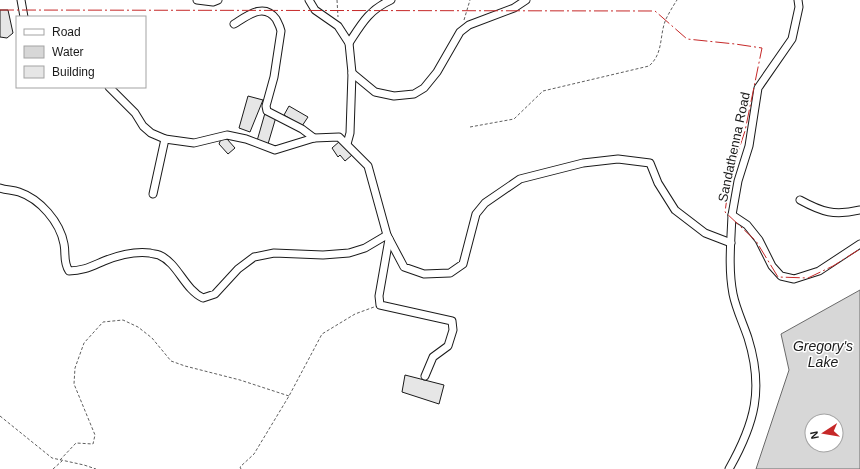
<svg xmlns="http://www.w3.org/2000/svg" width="860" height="469" font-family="Helvetica,sans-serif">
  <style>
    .water { fill: #d7d7d7; stroke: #6a6a6a; fill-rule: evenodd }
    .building { fill: #e6e6e6; stroke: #1a1a1a }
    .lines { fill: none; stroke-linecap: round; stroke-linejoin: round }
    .minor-casing { stroke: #1a1a1a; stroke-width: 9 }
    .path { stroke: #5f5f5f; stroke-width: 1; stroke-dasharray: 3 2; stroke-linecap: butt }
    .minor { stroke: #fff; stroke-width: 7 }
    .power { stroke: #c62828; stroke-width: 1; stroke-dasharray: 14 3 2 3; stroke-linecap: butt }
    .labels { text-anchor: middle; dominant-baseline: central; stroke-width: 3; stroke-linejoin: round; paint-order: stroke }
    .street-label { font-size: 13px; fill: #1a1a1a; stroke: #fff }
    .water-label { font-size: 14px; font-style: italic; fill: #1a1a1a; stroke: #fff }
  </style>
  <rect width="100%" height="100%" fill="#fff"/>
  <path class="water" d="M 860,290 L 860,469 L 756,469 L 789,370 L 781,334 ZM 812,421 L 836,421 L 836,445 L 812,445 Z"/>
  <g class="building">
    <path d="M 0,10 L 8,10 L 13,33 L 7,38 L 0,37 Z"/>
    <path d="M 248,96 L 263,100 L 250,132 L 239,128 Z"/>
    <path d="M 289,106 L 308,117 L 302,126 L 284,115 Z"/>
    <path d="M 265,113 L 276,117 L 268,144 L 257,141 Z"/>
    <path d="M 221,139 L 227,139 L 235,148 L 228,154 L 219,144 Z"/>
    <path d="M 340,141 L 352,155 L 345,161 L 340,155 L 338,157 L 332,148 Z"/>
    <path d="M 405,375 L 444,385 L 439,404 L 402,392 Z"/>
  </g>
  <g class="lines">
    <defs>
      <g id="minor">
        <path d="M 21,0 L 24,17"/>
        <path d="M 197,0 L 213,2 L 218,0"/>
        <path d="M 309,0 L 315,10 L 338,26 L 349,43 L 352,73 L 350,133 L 347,144"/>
        <path d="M 234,24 C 247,16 264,2 276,19 C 278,23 280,26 281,31 L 274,77 L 266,106 L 267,111 L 302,129 L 314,138"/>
        <path d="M 349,43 C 362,23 369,10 391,0"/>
        <path d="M 352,73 L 375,92 L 394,96 L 414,94 L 424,88 L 437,72 L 460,32 L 469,25 L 514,8 L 526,0"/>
        <path d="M 109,87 L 135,113 L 143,126 L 151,133 L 165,139 L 194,143 L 227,135 L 246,139 L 275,150 L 314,138 L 339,137 L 368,166 L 387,235 L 404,267 L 424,274 L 450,273 L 463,264 L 476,214 L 485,203 L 520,179 L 583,163 L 618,159 L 650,163 L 658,183 L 675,210 L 705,233 L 731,243"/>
        <path d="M 0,188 C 6,190 13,190 19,192 C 40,199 60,222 64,244 C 66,254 63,262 69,271 C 83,271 92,266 104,261 C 119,255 134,251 150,253 C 152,254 156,254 159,255 C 178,263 184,289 203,298 L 215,294 L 238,269 L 254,257 L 274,253 L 323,255 L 349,253 L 365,248 L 387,235"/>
        <path d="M 153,194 L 165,139"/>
        <path d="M 800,200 C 822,212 834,216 860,210"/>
        <path d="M 732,215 L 738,181 L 749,146 L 758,88 L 792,39 L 799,7 L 798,0"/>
        <path d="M 389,239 L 379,296 L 380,305 L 452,321 L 453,330 L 448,346 L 433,357 L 425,376"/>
        <path d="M 729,469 C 755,423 764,389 748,338 C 743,323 736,309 733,294 C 728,268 731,241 732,215 L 747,225 L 759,240 L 772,266 L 781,276 L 794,279 L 819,271 L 860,244"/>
      </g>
    </defs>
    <use href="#minor" class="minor-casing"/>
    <g class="path">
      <path d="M 337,0 L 338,17"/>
      <path d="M 464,20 L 470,0"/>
      <path d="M 470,127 L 514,119 L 543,91 L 649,66 C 664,53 659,35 666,19 C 669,13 673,6 677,0"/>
      <path d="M 0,416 L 52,458 L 84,465 L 96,469"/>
      <path d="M 60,460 L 76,443 L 93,444 L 95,435 L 74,384 L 75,368 L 84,343 L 103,322 L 123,320 L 138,327 L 152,338 L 171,361 L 185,366 L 240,380 L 289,396"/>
      <path d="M 53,469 L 62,461"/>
      <path d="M 241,469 L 240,467 L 254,454 L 289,396 L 322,334 L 355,314 L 374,307"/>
    </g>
    <use href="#minor" class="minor"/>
    <path class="power" d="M 0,10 L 655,11 L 687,39 L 735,44 L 762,48 L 745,131 L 730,176 L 725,212 L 756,241 L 778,277 L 808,278 L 833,266 L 860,249"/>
  </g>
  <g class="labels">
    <g class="street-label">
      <text transform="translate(734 147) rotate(-78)">Sandathenna Road</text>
    </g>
    <g class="water-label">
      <text x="823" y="346">Gregory's<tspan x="823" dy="16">Lake</tspan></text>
    </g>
  </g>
  <rect x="16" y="16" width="130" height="72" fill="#ffffff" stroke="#a3a3a3"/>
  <rect x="24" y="29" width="20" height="6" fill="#ffffff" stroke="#a3a3a3"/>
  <text x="52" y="36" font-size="12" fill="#1a1a1a">Road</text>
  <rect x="24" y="46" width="20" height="12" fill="#d7d7d7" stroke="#a3a3a3"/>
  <text x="52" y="56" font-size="12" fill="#1a1a1a">Water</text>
  <rect x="24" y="66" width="20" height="12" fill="#e6e6e6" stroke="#a3a3a3"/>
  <text x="52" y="76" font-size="12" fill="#1a1a1a">Building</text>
  <g transform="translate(824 433) rotate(258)"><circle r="19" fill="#ffffff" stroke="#a3a3a3"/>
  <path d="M0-3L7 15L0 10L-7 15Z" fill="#c62828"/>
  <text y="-6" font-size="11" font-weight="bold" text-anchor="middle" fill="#1a1a1a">N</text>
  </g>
</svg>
